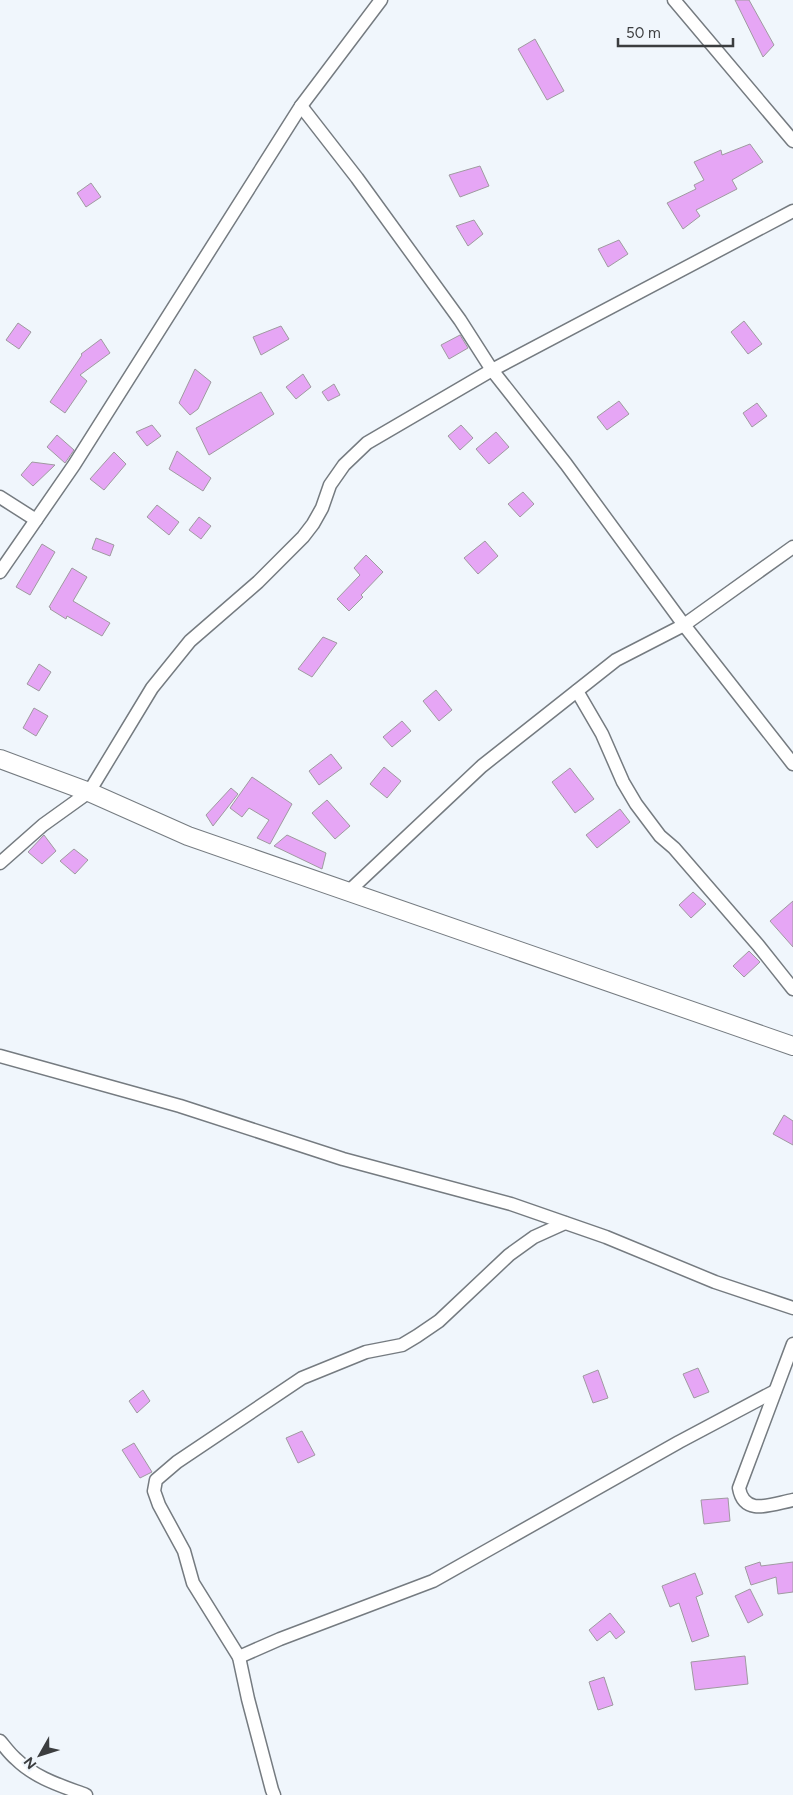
<svg xmlns="http://www.w3.org/2000/svg" width="793" height="1795" font-family="Figtree,sans-serif">
  <style>
    .building { fill: #e6a6f5; stroke: #9f9aa0 }
    .lines { fill: none; stroke-linecap: round; stroke-linejoin: round }
    .street-casing { stroke: #757b80; stroke-width: 15 }
    .secondary-casing { stroke: #757b80; stroke-width: 20 }
    .street { stroke: #fff; stroke-width: 12 }
    .secondary { stroke: #fff; stroke-width: 18 }
  </style>
  <rect width="100%" height="100%" fill="#f0f6fc"/>
  <g class="building">
    <path d="M 735,0 L 749,0 L 774,45 L 763,57 Z"/>
    <path d="M 535,39 L 564,91 L 547,100 L 518,49 Z"/>
    <path d="M 750,144 L 763,162 L 732,180 L 737,189 L 696,210 L 700,216 L 683,229 L 667,203 L 696,189 L 694,185 L 704,180 L 694,162 L 721,150 L 722,155 Z"/>
    <path d="M 480,166 L 489,186 L 460,197 L 449,175 Z"/>
    <path d="M 91,183 L 101,197 L 86,207 L 77,193 Z"/>
    <path d="M 474,220 L 483,234 L 468,246 L 456,226 Z"/>
    <path d="M 619,240 L 628,254 L 608,267 L 598,249 Z"/>
    <path d="M 744,321 L 762,344 L 748,354 L 731,332 Z"/>
    <path d="M 18,323 L 31,332 L 19,349 L 6,340 Z"/>
    <path d="M 281,326 L 289,339 L 261,355 L 253,337 Z"/>
    <path d="M 460,335 L 468,348 L 449,359 L 441,345 Z"/>
    <path d="M 101,339 L 110,353 L 80,375 L 87,381 L 65,413 L 50,402 L 82,355 L 81,354 Z"/>
    <path d="M 195,369 L 211,382 L 198,409 L 190,415 L 179,403 Z"/>
    <path d="M 303,374 L 311,387 L 296,399 L 286,387 Z"/>
    <path d="M 334,384 L 340,395 L 328,401 L 322,392 Z"/>
    <path d="M 261,392 L 274,414 L 209,455 L 196,428 Z"/>
    <path d="M 619,401 L 629,414 L 607,430 L 597,417 Z"/>
    <path d="M 757,403 L 767,416 L 752,427 L 743,413 Z"/>
    <path d="M 152,425 L 161,436 L 147,446 L 136,432 Z"/>
    <path d="M 461,425 L 473,438 L 460,450 L 448,436 Z"/>
    <path d="M 496,432 L 509,447 L 489,464 L 476,449 Z"/>
    <path d="M 57,435 L 74,450 L 65,463 L 47,447 Z"/>
    <path d="M 177,451 L 211,478 L 203,491 L 169,469 Z"/>
    <path d="M 114,452 L 126,464 L 104,490 L 90,479 Z"/>
    <path d="M 32,462 L 55,465 L 33,486 L 21,475 Z"/>
    <path d="M 523,492 L 534,504 L 520,517 L 508,504 Z"/>
    <path d="M 157,505 L 179,522 L 169,535 L 147,517 Z"/>
    <path d="M 199,517 L 211,526 L 201,539 L 189,530 Z"/>
    <path d="M 96,538 L 114,545 L 110,556 L 92,549 Z"/>
    <path d="M 485,541 L 498,556 L 478,574 L 464,558 Z"/>
    <path d="M 42,544 L 55,552 L 30,595 L 16,587 Z"/>
    <path d="M 366,555 L 383,572 L 361,595 L 363,597 L 349,611 L 337,599 L 360,575 L 354,568 Z"/>
    <path d="M 72,568 L 87,577 L 73,601 L 110,623 L 102,636 L 67,616 L 66,619 L 50,609 L 51,608 L 49,607 Z"/>
    <path d="M 323,637 L 337,643 L 312,677 L 298,669 Z"/>
    <path d="M 39,664 L 51,672 L 39,691 L 27,684 Z"/>
    <path d="M 436,690 L 452,710 L 439,721 L 423,701 Z"/>
    <path d="M 34,708 L 48,716 L 36,736 L 23,728 Z"/>
    <path d="M 402,721 L 411,731 L 392,747 L 383,737 Z"/>
    <path d="M 331,754 L 342,768 L 319,785 L 309,771 Z"/>
    <path d="M 384,767 L 401,781 L 387,798 L 370,784 Z"/>
    <path d="M 570,768 L 594,799 L 575,813 L 552,782 Z"/>
    <path d="M 252,777 L 292,804 L 270,844 L 257,838 L 269,820 L 249,808 L 242,817 L 230,808 Z"/>
    <path d="M 231,788 L 238,794 L 213,826 L 206,815 Z"/>
    <path d="M 327,800 L 350,826 L 335,839 L 312,813 Z"/>
    <path d="M 620,809 L 630,822 L 597,848 L 586,835 Z"/>
    <path d="M 44,835 L 56,851 L 42,864 L 28,852 Z"/>
    <path d="M 287,835 L 326,853 L 322,869 L 274,846 Z"/>
    <path d="M 74,849 L 88,860 L 75,874 L 60,861 Z"/>
    <path d="M 693,892 L 706,904 L 691,918 L 679,905 Z"/>
    <path d="M 793,901 L 793,947 L 770,921 Z"/>
    <path d="M 749,951 L 760,962 L 744,977 L 733,966 Z"/>
    <path d="M 784,1115 L 793,1121 L 793,1145 L 773,1134 Z"/>
    <path d="M 698,1368 L 709,1392 L 694,1398 L 683,1374 Z"/>
    <path d="M 598,1370 L 608,1398 L 593,1403 L 583,1376 Z"/>
    <path d="M 143,1390 L 150,1401 L 137,1413 L 129,1401 Z"/>
    <path d="M 302,1431 L 315,1455 L 298,1463 L 286,1438 Z"/>
    <path d="M 134,1443 L 152,1472 L 140,1478 L 122,1450 Z"/>
    <path d="M 728,1498 L 730,1521 L 704,1524 L 701,1500 Z"/>
    <path d="M 760,1562 L 761,1566 L 793,1562 L 793,1592 L 778,1594 L 776,1577 L 751,1585 L 745,1567 Z"/>
    <path d="M 695,1573 L 703,1594 L 696,1597 L 709,1636 L 692,1642 L 679,1603 L 670,1607 L 662,1586 Z"/>
    <path d="M 750,1589 L 763,1615 L 748,1623 L 735,1596 Z"/>
    <path d="M 610,1613 L 625,1632 L 616,1639 L 610,1631 L 597,1641 L 589,1630 Z"/>
    <path d="M 745,1656 L 748,1684 L 695,1690 L 691,1662 Z"/>
    <path d="M 604,1677 L 613,1705 L 598,1710 L 589,1682 Z"/>
  </g>
  <g class="lines">
    <defs>
      <g id="street">
        <path d="M 674,0 L 793,141"/>
        <path d="M 301,106 L 357,178 L 460,320 L 492,370 L 566,464 L 684,625 L 793,764"/>
        <path d="M 0,497 L 36,520"/>
        <path d="M 0,572 L 74,465 L 301,106 L 381,0"/>
        <path d="M 577,691 L 602,734 L 623,782 L 636,804 L 660,836 L 674,848 L 758,945 L 793,989"/>
        <path d="M 0,863 L 43,825 L 89,792 L 152,688 L 190,641 L 258,582 L 303,537 L 313,524 L 322,508 L 330,485 L 344,465 L 367,443 L 492,370 L 793,211"/>
        <path d="M 348,892 L 482,766 L 616,660 L 684,625 L 793,547"/>
        <path d="M 0,1056 L 180,1106 L 343,1159 L 511,1204 L 606,1237 L 715,1282 L 793,1308"/>
        <path d="M 793,1344 L 739,1488 C 744,1517 772,1504 793,1500"/>
        <path d="M 239,1657 L 280,1639 L 433,1581 L 679,1442 L 775,1391"/>
        <path d="M 0,1741 C 5,1747 10,1754 16,1759 C 35,1778 62,1786 86,1795"/>
        <path d="M 274,1795 L 272,1790 L 248,1699 L 239,1657 L 193,1583 L 184,1551 L 159,1505 L 154,1491 L 156,1480 L 177,1462 L 302,1378 L 366,1352 L 402,1345 L 417,1336 L 439,1321 L 509,1255 L 534,1237 L 565,1223"/>
      </g>
      <path id="secondary" d="M 0,759 L 89,792 L 188,836 L 793,1046"/>
    </defs>
    <use href="#street" class="street-casing"/>
    <use href="#secondary" class="secondary-casing"/>
    <use href="#street" class="street"/>
    <use href="#secondary" class="secondary"/>
  </g>
  <g transform="translate(40 1755) rotate(231)" stroke="#f0f6fc" stroke-width="4" paint-order="stroke">
  <path d="M0-4L9 19L0 12L-9 19Z" fill="#3b3d3f"/>
  <text y="-8" font-size="14" font-weight="bold" text-anchor="middle" fill="#3b3d3f">N</text>
  </g>
  <path d="M618 38v8h115v-8" fill="none" stroke="#3b3d3f" stroke-width="2.5"/>
  <text x="626" y="38" font-size="15" fill="#3b3d3f" stroke="#f0f6fc" stroke-width="4" paint-order="stroke">50 m</text>
</svg>
